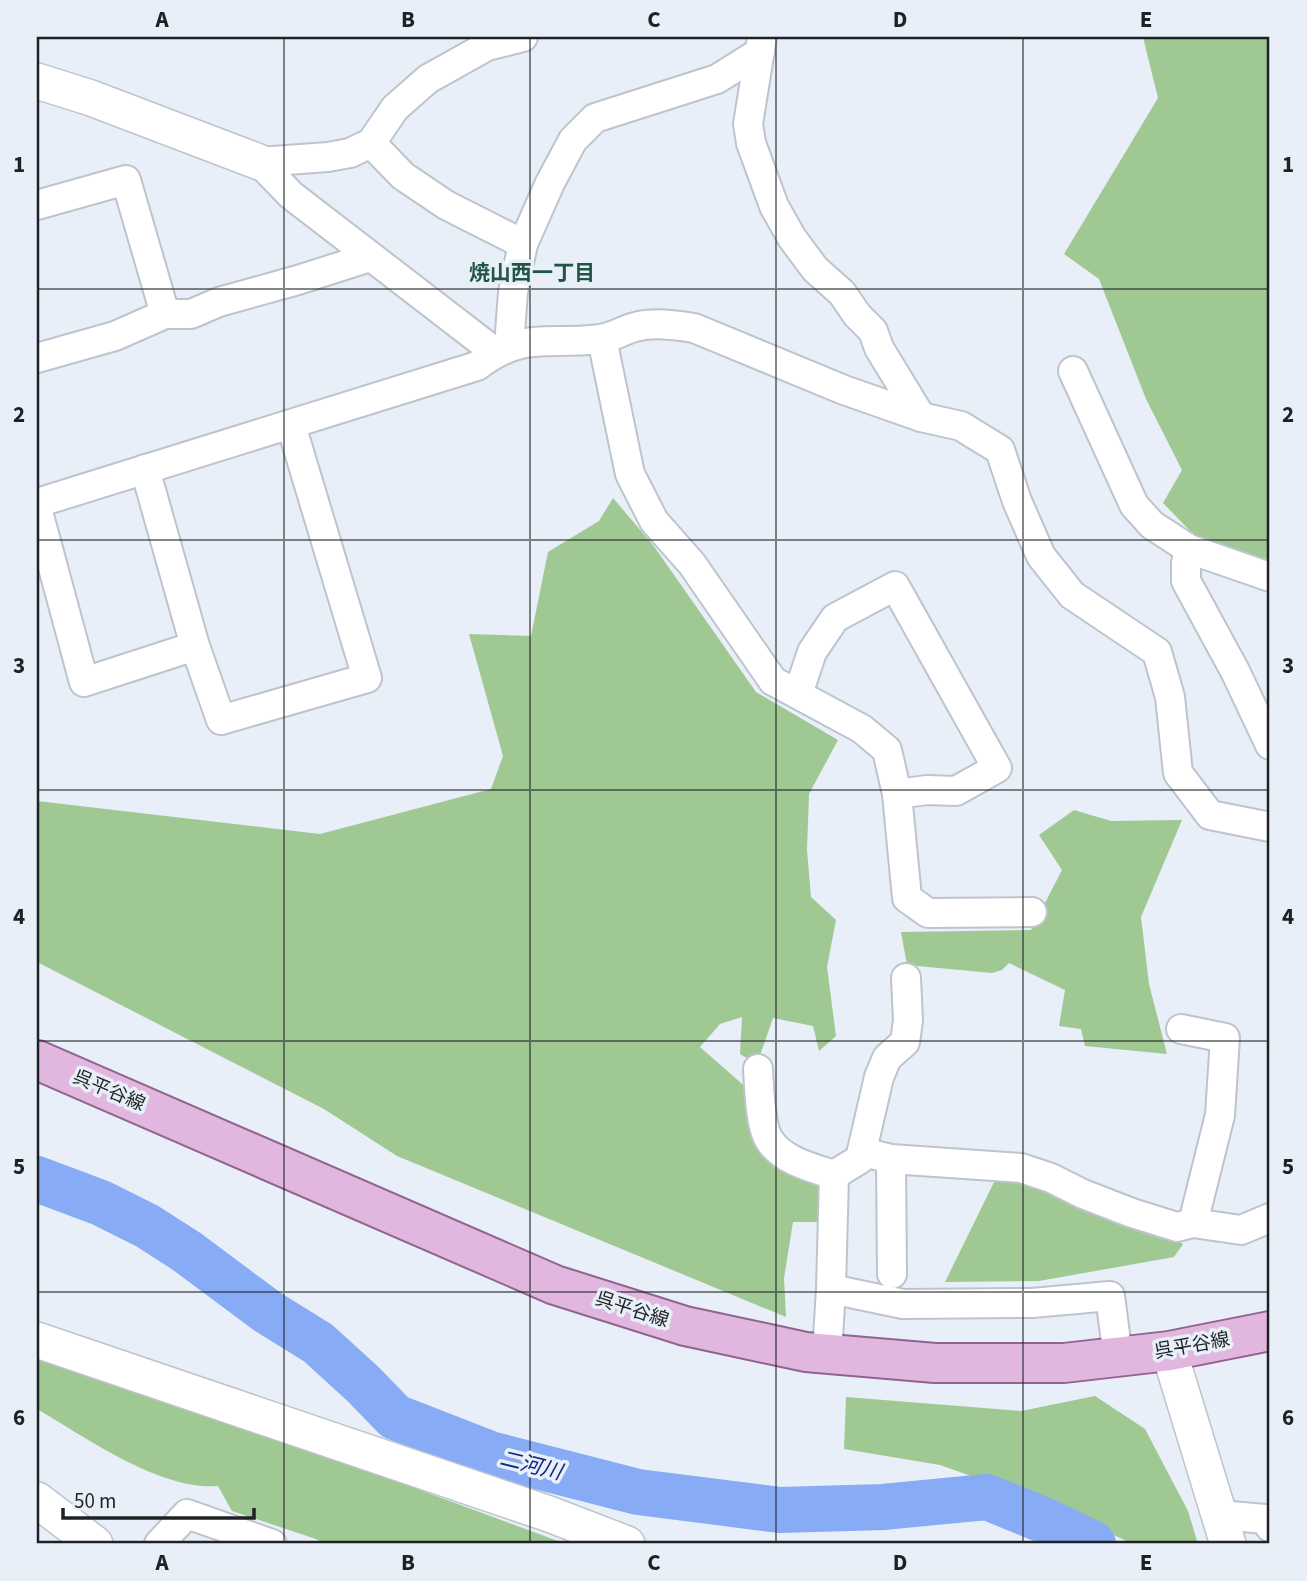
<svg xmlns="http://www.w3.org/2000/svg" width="1307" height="1581" font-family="'Source Sans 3','Noto Sans JP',sans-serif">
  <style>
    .green { fill: #a0c892 }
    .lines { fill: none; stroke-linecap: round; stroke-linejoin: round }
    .river { stroke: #88abf6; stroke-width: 46 }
    .minor-casing { stroke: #bec4cd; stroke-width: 32 }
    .tertiary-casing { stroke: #bec4cd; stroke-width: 38 }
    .primary-casing { stroke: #906390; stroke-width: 42 }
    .minor { stroke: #fff; stroke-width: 28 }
    .tertiary { stroke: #fff; stroke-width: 35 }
    .primary { stroke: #e1b6df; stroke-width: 38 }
    .grid { fill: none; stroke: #1f2225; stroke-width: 2; stroke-opacity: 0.55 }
    .labels { text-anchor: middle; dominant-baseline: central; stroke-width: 7; stroke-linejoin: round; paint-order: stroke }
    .street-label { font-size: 19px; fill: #1f2225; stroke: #e8eff8 }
    .neighbourhood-label { font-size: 21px; font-weight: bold; fill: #215548; stroke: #e8eff8 }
    .water-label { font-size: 21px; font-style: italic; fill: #0d297e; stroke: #e8eff8 }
    .neatline { fill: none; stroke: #1f2225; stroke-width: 2.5 }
    .grid-label { font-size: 23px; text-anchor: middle; font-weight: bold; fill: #1f2225 }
  </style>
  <rect width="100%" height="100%" fill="#e8eff8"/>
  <g class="green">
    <path d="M 1143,37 L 1270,37 L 1270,567 L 1201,542 L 1163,503 L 1182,470 L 1146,399 L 1099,279 L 1064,254 L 1158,98 Z"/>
    <path d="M 613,498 L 653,545 L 756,692 L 838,740 L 809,794 L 807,850 L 811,897 L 836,920 L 827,967 L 836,1036 L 819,1051 L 813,1026 L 773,1018 L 757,1064 L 740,1054 L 742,1017 L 720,1024 L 700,1047 L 750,1091 L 755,1125 L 829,1184 L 826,1222 L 793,1222 L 784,1278 L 786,1317 L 397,1156 L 324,1109 L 37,962 L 37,801 L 320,834 L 491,789 L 503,756 L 469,634 L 531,636 L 548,552 L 599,521 Z"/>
    <path d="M 1074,810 L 1111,821 L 1182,820 L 1141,917 L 1149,984 L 1167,1054 L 1085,1046 L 1081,1029 L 1059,1026 L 1065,990 L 1009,963 L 1002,970 L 992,973 L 907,965 L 901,932 L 1031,930 L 1062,870 L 1039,835 Z"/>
    <path d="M 999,1172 L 1155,1227 L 1183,1244 L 1174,1257 L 1039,1281 L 945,1282 Z"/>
    <path d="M 37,1354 L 363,1469 L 566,1544 L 325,1544 L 316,1539 L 232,1511 L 218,1486 C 161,1491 85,1437 37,1409 Z"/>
    <path d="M 1095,1396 L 1145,1429 L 1188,1511 L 1198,1544 L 1133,1544 L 1038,1500 L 940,1465 L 844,1449 L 846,1397 L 1021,1411 Z"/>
  </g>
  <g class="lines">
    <path class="river" d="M 37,1179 L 101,1203 L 147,1226 L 186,1251 L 268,1312 L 318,1343 L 363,1384 L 395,1417 L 490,1454 L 638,1492 L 780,1510 L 883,1507 L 987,1497 L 1048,1522 L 1093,1544"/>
    <defs>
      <g id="minor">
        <path d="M 762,37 L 748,124 L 751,143 L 774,206 L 792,238 L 815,269 L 842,293 L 857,315 L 873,331 L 879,348 L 921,417"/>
        <path d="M 371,143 L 403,176 L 446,205 L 523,244"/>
        <path d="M 259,162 L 328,157 L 350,153 L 371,143 L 395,108 L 428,79 L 487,46 L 523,37"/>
        <path d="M 259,162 L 291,195 L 495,352"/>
        <path d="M 37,205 L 126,180 L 165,314"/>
        <path d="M 602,339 L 630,474 L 654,521 L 692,564 L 773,681 L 862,729 L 887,750 L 897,794 L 907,898 L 928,913 L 1032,912"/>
        <path d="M 509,346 L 513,292 L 523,244 L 550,183 L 573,140 L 595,118 L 717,79 L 760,52"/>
        <path d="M 37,358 L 115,336 L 165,314 L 191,314 L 219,302 L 298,280 L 370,257"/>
        <path d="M 1073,371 L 1134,505 L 1152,525 L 1189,549 L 1270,577"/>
        <path d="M 145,469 L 195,646"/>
        <path d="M 37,503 L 477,366 C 525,330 547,346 599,339 C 612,338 623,330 635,327 C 654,322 675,325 694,328 L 844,390 L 921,417 L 961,426 L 1000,450 L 1017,501 L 1041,556 L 1072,595 L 1157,652 L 1170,697 L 1178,773 L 1210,815 L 1270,827"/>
        <path d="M 37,508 L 84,682 L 195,646 L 221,720 L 367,678 L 291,425"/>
        <path d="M 1189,549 L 1186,563 L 1186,581 L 1235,671 L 1270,745"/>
        <path d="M 798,694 L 812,652 L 835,618 L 895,586 L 997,768 L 956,791 L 927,790 L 897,794"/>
        <path d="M 1181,1029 L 1225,1038 L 1220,1115 L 1193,1223 L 1241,1230 L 1270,1218"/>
        <path d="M 758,1069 C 759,1086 760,1128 770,1141 C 783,1161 813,1168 834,1175 L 860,1159 L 879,1077 L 887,1058 L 905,1042 L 908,1021 L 906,978"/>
        <path d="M 875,1155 L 891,1159 L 892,1274"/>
        <path d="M 891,1159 L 1021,1168 L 1051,1178 L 1083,1194 L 1132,1213 L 1177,1227 L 1193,1223"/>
        <path d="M 831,1289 L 903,1304 L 1032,1303 L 1110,1296 L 1118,1357"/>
        <path d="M 827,1353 L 831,1289 L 834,1175"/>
        <path d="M 1219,1515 L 1265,1519 L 1270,1527"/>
        <path d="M 159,1544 L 187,1514 L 272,1544"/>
      </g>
      <g id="tertiary">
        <path d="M 37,81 L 91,98 L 259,162"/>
        <path d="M 37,1340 L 549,1514 L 627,1544"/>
        <path d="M 1169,1351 L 1228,1544"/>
        <path d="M 37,1500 L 95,1544"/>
      </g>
      <path id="primary" d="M 37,1060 L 555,1285 L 685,1326 L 806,1352 L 935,1363 L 1064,1363 L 1169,1351 L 1270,1331"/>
    </defs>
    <use href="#minor" class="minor-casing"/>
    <use href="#tertiary" class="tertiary-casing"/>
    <use href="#primary" class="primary-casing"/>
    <use href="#minor" class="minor"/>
    <use href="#tertiary" class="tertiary"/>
    <use href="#primary" class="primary"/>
  </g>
  <path class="grid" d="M 284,37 L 284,1544M 530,37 L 530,1544M 776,37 L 776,1544M 1023,37 L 1023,1544M 37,289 L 1270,289M 37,540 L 1270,540M 37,790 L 1270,790M 37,1041 L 1270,1041M 37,1292 L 1270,1292"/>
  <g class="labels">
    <g class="street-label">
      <text transform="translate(109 1091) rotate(23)">呉平谷線</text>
      <text transform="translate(632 1310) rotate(18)">呉平谷線</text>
      <text transform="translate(1192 1346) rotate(-10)">呉平谷線</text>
    </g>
    <g class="neighbourhood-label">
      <text x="532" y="273">焼山西一丁目</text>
    </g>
    <g class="water-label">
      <text transform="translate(531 1465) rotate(14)">二河川</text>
    </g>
  </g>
  <rect width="1307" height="1581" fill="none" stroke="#e8eff8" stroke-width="77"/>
  <path d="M63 1508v10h191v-10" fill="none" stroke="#1f2225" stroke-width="3.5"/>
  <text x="74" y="1508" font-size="21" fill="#1f2225" stroke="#e8eff8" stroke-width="5" paint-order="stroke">50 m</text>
  <rect x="38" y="38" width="1230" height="1504" class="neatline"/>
  <g class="grid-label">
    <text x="162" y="27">A</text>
    <text x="408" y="27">B</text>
    <text x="654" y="27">C</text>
    <text x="900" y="27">D</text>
    <text x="1146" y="27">E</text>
    <text x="19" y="172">1</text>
    <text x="1288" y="172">1</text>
    <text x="19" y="422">2</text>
    <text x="1288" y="422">2</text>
    <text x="19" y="673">3</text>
    <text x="1288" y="673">3</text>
    <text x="19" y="924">4</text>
    <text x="1288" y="924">4</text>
    <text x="19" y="1174">5</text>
    <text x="1288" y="1174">5</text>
    <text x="19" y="1425">6</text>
    <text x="1288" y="1425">6</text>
    <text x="162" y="1570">A</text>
    <text x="408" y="1570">B</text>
    <text x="654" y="1570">C</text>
    <text x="900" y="1570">D</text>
    <text x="1146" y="1570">E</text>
  </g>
</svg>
